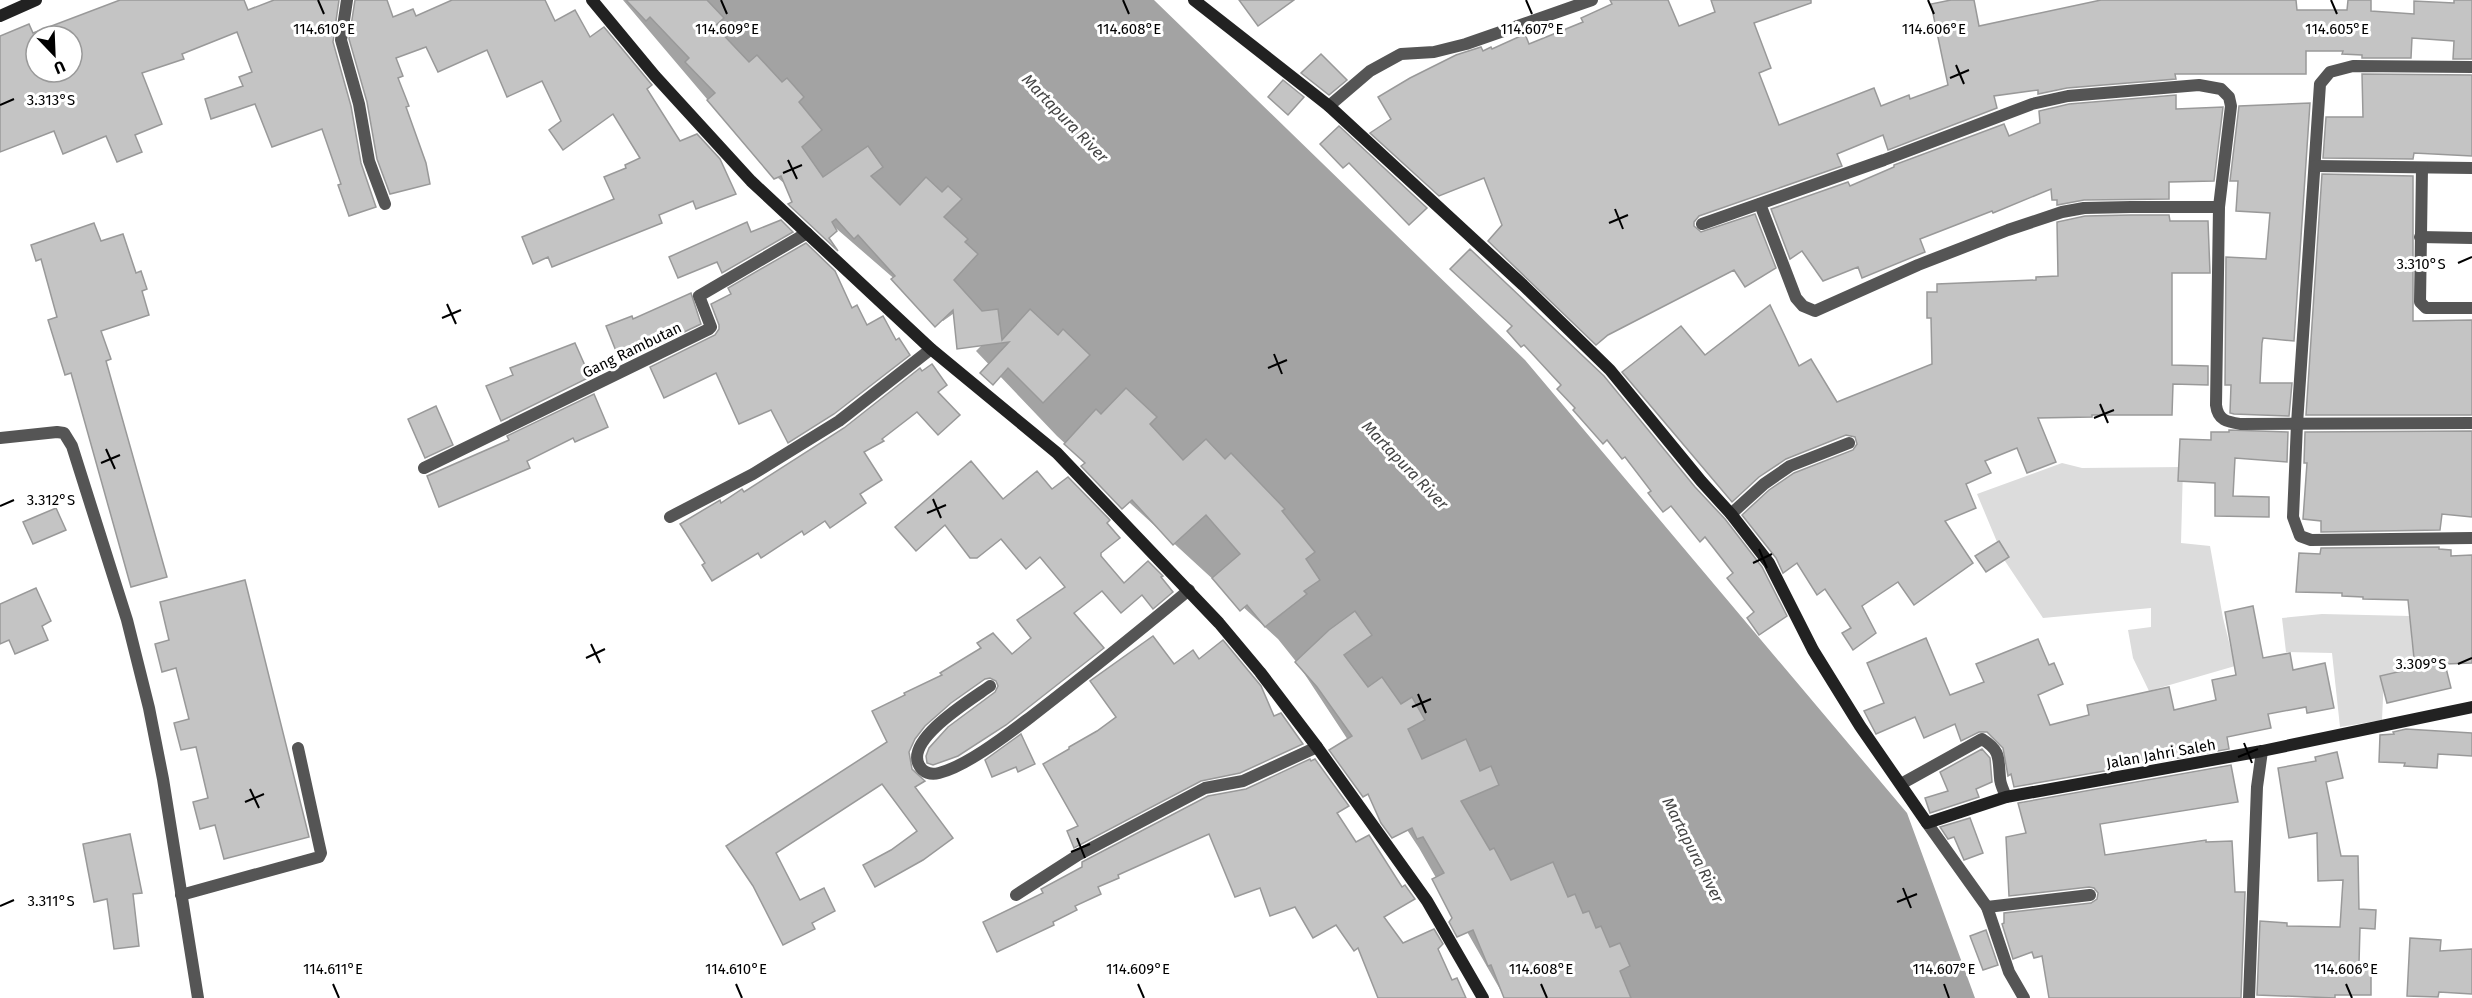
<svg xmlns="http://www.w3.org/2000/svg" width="2472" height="998" font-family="'Fira Sans',sans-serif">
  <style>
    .green { fill: #dcdcdc }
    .water { fill: #a3a3a3 }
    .building { fill: #c4c4c4; stroke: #999; stroke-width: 1.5; fill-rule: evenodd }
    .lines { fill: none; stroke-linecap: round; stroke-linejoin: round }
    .street { stroke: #555; stroke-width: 12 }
    .secondary { stroke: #222; stroke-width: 12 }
    .ticks { fill: none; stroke: #000; stroke-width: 2 }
    .labels { text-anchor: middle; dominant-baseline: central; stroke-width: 6; stroke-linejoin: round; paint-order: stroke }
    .street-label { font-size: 15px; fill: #000; stroke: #fff }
    .water-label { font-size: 16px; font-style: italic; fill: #444; stroke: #fff }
    .ticks-label { font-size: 15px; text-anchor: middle; fill: #000; stroke: #fff; stroke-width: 6; stroke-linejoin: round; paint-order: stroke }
  </style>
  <rect width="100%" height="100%" fill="#fff"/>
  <g class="green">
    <path d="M 2062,463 L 2082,468 L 2183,467 L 2181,543 L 2210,546 L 2223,618 L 2235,666 L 2149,691 L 2133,658 L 2128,630 L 2151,627 L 2151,608 L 2043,618 L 2005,561 L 1977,494 Z"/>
    <path d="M 2322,614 L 2410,616 L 2412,645 L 2434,645 L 2437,667 L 2384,676 L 2382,720 L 2340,727 L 2332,653 L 2286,652 L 2282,618 Z"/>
  </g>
  <path class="water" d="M 623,0 L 1154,0 L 1525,360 L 1907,813 L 1975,998 L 1505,998 L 1419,848 L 1298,664 L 1278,639 L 1057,436 L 976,351 L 998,329 L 971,301 L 943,321 L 763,165 Z"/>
  <g class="building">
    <path d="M 120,0 L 244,0 L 248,10 L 274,0 L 339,0 L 333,42 L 351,106 L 361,163 L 376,207 L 349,216 L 338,185 L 341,184 L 322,129 L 272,147 L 255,104 L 211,119 L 205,99 L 243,86 L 239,77 L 252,72 L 237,32 L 182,54 L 184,59 L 142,73 L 162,124 L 135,135 L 142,152 L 117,162 L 106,136 L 63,154 L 54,131 L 0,152 L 0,36 L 29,24 L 33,33 ZM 34,36 L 72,36 L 72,72 L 36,72 L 36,41 Z"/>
    <path d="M 355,0 L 387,0 L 393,17 L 413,9 L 416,16 L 452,0 L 545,0 L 555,21 L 575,10 L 590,37 L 604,27 L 652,85 L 647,89 L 680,141 L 697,134 L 720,159 L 736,194 L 696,209 L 693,201 L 659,215 L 662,223 L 552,267 L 548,257 L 533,264 L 522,237 L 614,199 L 604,177 L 626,168 L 625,165 L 640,158 L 613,114 L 563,150 L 549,130 L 561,121 L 542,81 L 507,97 L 487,50 L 438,72 L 426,47 L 396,58 L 403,76 L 398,78 L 409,106 L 406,107 L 426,163 L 430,184 L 390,194 L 377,159 L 367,102 L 349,39 Z"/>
    <path d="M 626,0 L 707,0 L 724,18 L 715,26 L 749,62 L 757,55 L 782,82 L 787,78 L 804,97 L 799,102 L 822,130 L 802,147 L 823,177 L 868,146 L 883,167 L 871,176 L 900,205 L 926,177 L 942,192 L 948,186 L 962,199 L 944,217 L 968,239 L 965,242 L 978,254 L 954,280 L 982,311 L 998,309 L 1002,340 L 1030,309 L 1058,335 L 1063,329 L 1090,355 L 1043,403 L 1008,368 L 993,385 L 980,373 L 1009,342 L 957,349 L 953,310 L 935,327 L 891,279 L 895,276 L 858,235 L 854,239 L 836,219 L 832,222 L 837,231 L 829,238 L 838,251 L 790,206 L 788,204 L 792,202 L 781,176 L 774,179 L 707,100 L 715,93 L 685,62 L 689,58 L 650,17 L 646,21 Z"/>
    <path d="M 1239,0 L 1294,0 L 1258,26 Z"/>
    <path d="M 1610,0 L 1668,0 L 1679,26 L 1715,12 L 1711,0 L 1811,0 L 1811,3 L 1754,23 L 1771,68 L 1759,73 L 1779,125 L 1874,88 L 1881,106 L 1909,95 L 1910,99 L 1948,85 L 1931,4 L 1951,0 L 1974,0 L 1979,26 L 2101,0 L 2296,0 L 2297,10 L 2347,10 L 2348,0 L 2371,0 L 2371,11 L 2414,14 L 2414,1 L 2454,3 L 2454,0 L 2472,0 L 2472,59 L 2453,59 L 2454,41 L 2412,38 L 2411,58 L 2362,58 L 2362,55 L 2342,54 L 2343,51 L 2306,51 L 2306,74 L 2175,74 L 2176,79 L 2067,88 L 2038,94 L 2038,90 L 1994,96 L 1997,108 L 1888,150 L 1883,135 L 1837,154 L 1842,166 L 1699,216 L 1694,222 L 1694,226 L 1701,232 L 1755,214 L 1776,268 L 1745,287 L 1734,270 L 1608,335 L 1596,345 L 1488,241 L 1502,225 L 1484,178 L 1439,196 L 1370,133 L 1391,119 L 1378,97 L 1410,78 L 1456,55 L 1481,47 L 1483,51 L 1491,47 L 1492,49 L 1525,34 L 1529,44 L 1583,22 L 1581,18 L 1612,4 Z"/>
    <path d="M 1321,54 L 1347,80 L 1329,95 L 1301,73 Z"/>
    <path d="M 2362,74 L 2472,75 L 2472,156 L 2414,153 L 2413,159 L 2323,158 L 2326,117 L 2363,117 Z"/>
    <path d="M 1283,80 L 1304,97 L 1288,115 L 1268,97 Z"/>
    <path d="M 2176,95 L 2176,109 L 2223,107 L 2214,181 L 2169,182 L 2169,199 L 2084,200 L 2057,205 L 2057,200 L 2052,200 L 2051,189 L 1993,213 L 1992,211 L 1920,239 L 1925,252 L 1862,278 L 1858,267 L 1823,281 L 1802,251 L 1790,259 L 1771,209 L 1848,182 L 1850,186 L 1894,167 L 1894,165 L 2004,124 L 2009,136 L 2040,123 L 2039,111 L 2069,104 Z"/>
    <path d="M 2310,103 L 2294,341 L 2263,338 L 2262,343 L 2260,383 L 2292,383 L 2289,416 L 2234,414 L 2230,413 L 2231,385 L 2225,385 L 2226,257 L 2266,259 L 2270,213 L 2236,211 L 2238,181 L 2230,181 L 2239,106 Z"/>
    <path d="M 1339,126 L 1427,208 L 1409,225 L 1349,163 L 1343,168 L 1320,144 Z"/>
    <path d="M 2322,174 L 2413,176 L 2413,321 L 2472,320 L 2472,415 L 2306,415 Z"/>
    <path d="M 2131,215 L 2169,215 L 2170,221 L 2208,221 L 2210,273 L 2172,273 L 2172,365 L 2208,366 L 2208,385 L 2173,384 L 2172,415 L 2092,415 L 2092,417 L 2038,418 L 2056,462 L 2027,473 L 2017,448 L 1985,461 L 1991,473 L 1966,484 L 1976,508 L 1945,521 L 1973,563 L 1914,605 L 1898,582 L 1862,606 L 1876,633 L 1853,650 L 1842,633 L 1851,628 L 1825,589 L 1817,595 L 1797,563 L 1783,573 L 1776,558 L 1742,515 L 1769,490 L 1794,473 L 1853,450 L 1857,444 L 1855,437 L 1846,435 L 1786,459 L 1759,477 L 1732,502 L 1622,372 L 1681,326 L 1705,355 L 1770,305 L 1799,366 L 1811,359 L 1837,402 L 1932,364 L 1931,318 L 1927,318 L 1927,292 L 1937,292 L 1937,284 L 2036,280 L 2036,277 L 2058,276 L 2057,222 L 2085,216 Z"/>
    <path d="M 781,220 L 793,232 L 722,273 L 717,262 L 678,278 L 669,257 L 747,222 L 751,232 Z"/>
    <path d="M 94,223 L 101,241 L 123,234 L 136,273 L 141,271 L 147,289 L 142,291 L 149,315 L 101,331 L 111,359 L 106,361 L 167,577 L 131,587 L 71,373 L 65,375 L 48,320 L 57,317 L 41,259 L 36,261 L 31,245 Z"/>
    <path d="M 806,243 L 835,271 L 852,308 L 857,305 L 867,325 L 883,316 L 896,340 L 899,338 L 910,355 L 834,414 L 788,443 L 771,410 L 739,424 L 716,373 L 664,398 L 650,367 L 715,335 L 719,329 L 719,325 L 711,304 L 731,294 L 728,288 Z"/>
    <path d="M 1470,249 L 1604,376 L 1695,487 L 1725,519 L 1762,567 L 1787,616 L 1759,635 L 1747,618 L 1754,612 L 1727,578 L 1733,573 L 1705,537 L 1700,542 L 1671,506 L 1663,512 L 1648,493 L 1651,491 L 1625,457 L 1622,459 L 1607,440 L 1603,444 L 1573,410 L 1575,408 L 1557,389 L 1561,385 L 1524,345 L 1521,347 L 1507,331 L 1512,326 L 1450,269 Z"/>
    <path d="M 691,293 L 701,324 L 642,352 L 640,348 L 618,356 L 606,326 L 632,316 L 633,319 Z"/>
    <path d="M 575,343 L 590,377 L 501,421 L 486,386 L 513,375 L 510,368 Z"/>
    <path d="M 932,364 L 947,385 L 938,392 L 960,415 L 938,435 L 917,412 L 882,439 L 884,441 L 864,452 L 882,480 L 860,494 L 866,503 L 830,528 L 825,521 L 804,535 L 802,531 L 761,558 L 758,553 L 712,581 L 702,565 L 705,563 L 680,524 L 720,500 L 721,503 L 742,489 L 744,492 L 844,428 L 920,368 L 922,371 Z"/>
    <path d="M 1126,388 L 1157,417 L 1150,424 L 1183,460 L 1206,439 L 1225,459 L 1231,453 L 1285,509 L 1282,511 L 1315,552 L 1306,559 L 1320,580 L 1304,591 L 1307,594 L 1265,627 L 1247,605 L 1240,611 L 1212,578 L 1240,554 L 1206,515 L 1173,545 L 1132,500 L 1122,509 L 1081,466 L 1085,463 L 1064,444 L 1096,409 L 1101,414 Z"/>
    <path d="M 594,394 L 608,427 L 575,442 L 573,438 L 527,461 L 530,468 L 439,507 L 427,476 L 509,440 L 507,436 Z"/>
    <path d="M 436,406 L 453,445 L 425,458 L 408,419 Z"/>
    <path d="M 2229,430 L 2288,432 L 2287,462 L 2235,458 L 2233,496 L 2269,497 L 2269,517 L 2215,516 L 2215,483 L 2178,481 L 2180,439 L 2211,440 L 2211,432 L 2229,432 Z"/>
    <path d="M 2472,431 L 2472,517 L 2442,514 L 2440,530 L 2321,532 L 2321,521 L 2303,519 L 2307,463 L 2304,463 L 2305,432 Z"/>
    <path d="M 971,461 L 1003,499 L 1037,471 L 1052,489 L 1068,477 L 1110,520 L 1107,523 L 1120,538 L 1101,553 L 1101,556 L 1124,583 L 1148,561 L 1163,576 L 1161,577 L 1173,592 L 1153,609 L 1142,595 L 1121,613 L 1102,591 L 1074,613 L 1104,648 L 1006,725 L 958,756 L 933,765 L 927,763 L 926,756 L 929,748 L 948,727 L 995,692 L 998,686 L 996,681 L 990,678 L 985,679 L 951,703 L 925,726 L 915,739 L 909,752 L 912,769 L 925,781 L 915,787 L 953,838 L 923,860 L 875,887 L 863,865 L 891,850 L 917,831 L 882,784 L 776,853 L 800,900 L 824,888 L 835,911 L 812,923 L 815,929 L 783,945 L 753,886 L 726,846 L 887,742 L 872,711 L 905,695 L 904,693 L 942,675 L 940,673 L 981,648 L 977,643 L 993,633 L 1012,654 L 1031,638 L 1017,620 L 1065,587 L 1040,557 L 1026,569 L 1001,539 L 977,558 L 970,558 L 945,525 L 916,551 L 895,527 Z"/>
    <path d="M 56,508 L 66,530 L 33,544 L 23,522 Z"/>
    <path d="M 1999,541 L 2009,557 L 1986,572 L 1975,556 Z"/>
    <path d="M 2439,547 L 2439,549 L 2451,550 L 2451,556 L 2472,555 L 2472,663 L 2445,664 L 2451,688 L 2387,703 L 2380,676 L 2415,668 L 2408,600 L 2363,599 L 2363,597 L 2342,596 L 2342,593 L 2296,592 L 2299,553 L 2320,554 L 2321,548 Z"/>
    <path d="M 245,580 L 309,837 L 224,859 L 215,825 L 200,829 L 193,802 L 208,798 L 196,747 L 181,750 L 174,723 L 189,719 L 176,668 L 162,672 L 155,644 L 169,640 L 160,602 Z"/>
    <path d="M 36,588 L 51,621 L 42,626 L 48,640 L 15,654 L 9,640 L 0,644 L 0,604 Z"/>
    <path d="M 2253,606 L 2263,658 L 2290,653 L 2293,670 L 2325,663 L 2334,708 L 2307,713 L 2306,707 L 2268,714 L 2271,728 L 2227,737 L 2229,749 L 2014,787 L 2011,774 L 2008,776 L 2003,748 L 1987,732 L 1979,732 L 1961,741 L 1955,724 L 1924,738 L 1915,717 L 1876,734 L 1864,711 L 1884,703 L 1867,663 L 1926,638 L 1950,695 L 1984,682 L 1976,664 L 2038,639 L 2049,665 L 2054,663 L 2063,684 L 2038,695 L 2050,725 L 2089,715 L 2087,705 L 2169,687 L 2174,710 L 2216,700 L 2212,680 L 2236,675 L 2225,612 Z"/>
    <path d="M 1355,611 L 1372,635 L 1344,655 L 1368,687 L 1382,677 L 1401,704 L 1412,697 L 1425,720 L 1408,729 L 1422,759 L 1466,739 L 1480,771 L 1491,766 L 1499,785 L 1461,801 L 1490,850 L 1494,848 L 1511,880 L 1553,862 L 1568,897 L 1575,894 L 1583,913 L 1589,911 L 1596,928 L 1601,926 L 1610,947 L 1620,943 L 1630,966 L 1620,971 L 1631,998 L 1504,998 L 1491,965 L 1488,966 L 1473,930 L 1457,937 L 1449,922 L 1452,918 L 1432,879 L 1444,873 L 1423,837 L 1417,839 L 1412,828 L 1392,838 L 1381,823 L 1368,794 L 1363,797 L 1329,750 L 1352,736 L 1317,687 L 1295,662 L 1329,630 Z"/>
    <path d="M 1153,636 L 1174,664 L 1193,650 L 1199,659 L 1223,640 L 1261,686 L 1274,716 L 1281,713 L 1303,744 L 1240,773 L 1201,781 L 1074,848 L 1067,831 L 1078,826 L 1043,764 L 1069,749 L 1069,747 L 1097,731 L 1116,717 L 1090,681 Z"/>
    <path d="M 2406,729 L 2472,733 L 2472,756 L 2438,754 L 2437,768 L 2404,766 L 2405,763 L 2379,762 L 2380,735 L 2394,734 L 2393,732 Z"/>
    <path d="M 1021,734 L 1035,764 L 1018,772 L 1016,767 L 992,777 L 985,760 Z"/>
    <path d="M 1982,749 L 1990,758 L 1992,782 L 1976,789 L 1979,797 L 1930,813 L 1925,798 L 1948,791 L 1940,772 Z"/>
    <path d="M 2337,752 L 2343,778 L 2326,782 L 2341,856 L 2358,856 L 2359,909 L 2376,910 L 2375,929 L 2360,928 L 2359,963 L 2371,963 L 2371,995 L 2335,995 L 2335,998 L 2257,995 L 2260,921 L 2287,923 L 2287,926 L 2340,927 L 2343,880 L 2318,881 L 2317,833 L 2289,838 L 2278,768 L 2316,761 L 2315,757 Z"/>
    <path d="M 1310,759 L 1311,761 L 1315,759 L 1349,806 L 1337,813 L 1356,842 L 1369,835 L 1402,887 L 1405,885 L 1415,899 L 1384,917 L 1403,943 L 1434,929 L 1443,944 L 1438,949 L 1452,980 L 1457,978 L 1466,998 L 1378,998 L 1358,948 L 1354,951 L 1336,925 L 1313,938 L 1295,907 L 1270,916 L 1260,888 L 1235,897 L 1209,834 L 1118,875 L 1119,878 L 1098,887 L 1101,894 L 1075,906 L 1077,910 L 1053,922 L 1054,925 L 997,952 L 983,922 L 1043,893 L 1041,889 L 1082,867 L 1082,862 L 1208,796 L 1246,789 Z"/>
    <path d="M 2231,765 L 2238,802 L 2100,824 L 2105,855 L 2206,840 L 2206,842 L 2232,841 L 2235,892 L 2245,892 L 2241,998 L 2049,998 L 2042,956 L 2034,958 L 2032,952 L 2013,959 L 2002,924 L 2004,923 L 2004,913 L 2091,903 L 2097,899 L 2098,893 L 2094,888 L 2089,887 L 2009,896 L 2006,837 L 2026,833 L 2018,803 Z"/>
    <path d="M 1970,818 L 1983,853 L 1964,860 L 1954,837 L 1948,839 L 1940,827 Z"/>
    <path d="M 130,834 L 142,893 L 133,894 L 139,946 L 114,949 L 107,899 L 94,902 L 83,844 Z"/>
    <path d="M 1986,930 L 1998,965 L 1983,970 L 1970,936 Z"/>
    <path d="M 2410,938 L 2441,940 L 2440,951 L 2472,949 L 2472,994 L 2439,992 L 2438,997 L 2407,996 Z"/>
  </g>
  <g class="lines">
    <g class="street">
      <path d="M 347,0 L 341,40 L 359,104 L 369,161 L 385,204"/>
      <path d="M 2472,67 L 2353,66 L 2330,72 L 2320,84 L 2297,424 L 2293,517 L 2300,536 L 2311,540 L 2472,538"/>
      <path d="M 1329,106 L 1370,71 L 1401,54 L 1434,52 L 1466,44 L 1592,0"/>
      <path d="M 2315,166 L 2472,168"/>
      <path d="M 2422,168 L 2420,302 L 2426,308 L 2472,308"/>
      <path d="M 1760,204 L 1796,298 L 1803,306 L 1815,311 L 1918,265 L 2008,230 L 2062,212 L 2084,208 L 2131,207 L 2219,207"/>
      <path d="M 1702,224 L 1884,160 L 2032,104 L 2068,96 L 2199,85 L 2221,89 L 2229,97 L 2231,106 L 2219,207 L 2216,405 C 2218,421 2228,422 2241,424 L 2472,423"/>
      <path d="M 2420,237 L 2472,238"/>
      <path d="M 0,438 L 57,432 L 64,433 L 72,446 L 127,620 L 149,708 L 163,779 L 198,998"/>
      <path d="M 424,468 L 709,329 L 711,327 L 699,296 L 807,233"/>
      <path d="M 1731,514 L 1764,484 L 1790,466 L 1849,443"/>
      <path d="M 670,517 L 753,474 L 839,421 L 931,349"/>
      <path d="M 990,686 C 972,699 905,739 919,765 C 923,773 931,775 939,773 C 967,766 1008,734 1032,716 C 1085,675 1137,633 1189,590"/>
      <path d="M 1901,784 L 1982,739 C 2001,751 1998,757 2000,778 C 2000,784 2004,791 2006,797"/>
      <path d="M 1927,823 L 1987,907 L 2009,972 L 2024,998"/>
      <path d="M 181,895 L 319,857 L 321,853 L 319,844 L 298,748"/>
      <path d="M 1016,895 L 1078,855 L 1205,788 L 1243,781 L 1317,747"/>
      <path d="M 1987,907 L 2090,895"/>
      <path d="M 2249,998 L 2257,787 L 2262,751"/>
    </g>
    <g class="secondary">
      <path d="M 592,0 L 655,76 L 751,181 L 931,349 L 1057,453 L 1219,623 L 1260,672 L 1317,747 L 1427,901 L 1483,998"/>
      <path d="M 1194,0 L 1329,106 L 1523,285 L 1610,370 L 1701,481 L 1731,514 L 1769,563 L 1813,650 L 1860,726 L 1927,823 L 2006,797 L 2262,751 L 2472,707"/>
      <path d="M 0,16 L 36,0"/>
    </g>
  </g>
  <path class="ticks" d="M 318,0 L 324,14M 721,0 L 727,14M 1123,0 L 1129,14M 1526,0 L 1532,14M 1928,0 L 1934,14M 2331,0 L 2337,14M 1956,65 L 1964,84M 1950,78 L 1969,70M 0,105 L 14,99M 788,160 L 797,179M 783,173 L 802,165M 1615,209 L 1623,229M 1609,223 L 1628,215M 2458,263 L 2472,257M 447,304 L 456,324M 442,318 L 461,310M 1274,354 L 1282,374M 1268,368 L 1287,360M 2100,404 L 2108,423M 2094,418 L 2114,410M 106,449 L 115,469M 101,463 L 120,455M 933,499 L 941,518M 0,506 L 14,500M 927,513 L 946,505M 1759,549 L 1767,568M 1753,563 L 1772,554M 591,644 L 600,663M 586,658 L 605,649M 2458,664 L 2472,658M 1418,694 L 1426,713M 1412,707 L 1431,699M 2244,743 L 2252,763M 2238,757 L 2258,749M 250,789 L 259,808M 245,802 L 264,794M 1077,838 L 1085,858M 1071,852 L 1090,844M 1903,888 L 1911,908M 1897,902 L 1917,894M 0,906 L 14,900M 333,984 L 339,998M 736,984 L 742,998M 1138,984 L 1144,998M 1541,984 L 1547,998M 1944,984 L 1949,998M 2346,984 L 2352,998"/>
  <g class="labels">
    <g class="street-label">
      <text transform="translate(632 350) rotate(-26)">Gang Rambutan</text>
      <text transform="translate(2161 754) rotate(-10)">Jalan Jahri Saleh</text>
    </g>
    <g class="water-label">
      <text transform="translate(1065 118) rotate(46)">Martapura River</text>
      <text transform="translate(1405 465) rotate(46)">Martapura River</text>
      <text transform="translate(1693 850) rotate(63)">Martapura River</text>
    </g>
  </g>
  <g class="ticks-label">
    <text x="324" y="34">114.610°E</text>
    <text x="727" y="34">114.609°E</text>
    <text x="1129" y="34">114.608°E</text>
    <text x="1532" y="34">114.607°E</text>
    <text x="1934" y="34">114.606°E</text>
    <text x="2337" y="34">114.605°E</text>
    <text x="51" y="105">3.313°S</text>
    <text x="2421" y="269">3.310°S</text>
    <text x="51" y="505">3.312°S</text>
    <text x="2421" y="669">3.309°S</text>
    <text x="51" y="906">3.311°S</text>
    <text x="333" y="974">114.611°E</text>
    <text x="736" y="974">114.610°E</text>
    <text x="1138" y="974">114.609°E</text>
    <text x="1541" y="974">114.608°E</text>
    <text x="1944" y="974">114.607°E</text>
    <text x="2346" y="974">114.606°E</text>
  </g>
  <g transform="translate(54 54) rotate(157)"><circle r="28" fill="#ffffff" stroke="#999999" stroke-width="1.5"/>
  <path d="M0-4.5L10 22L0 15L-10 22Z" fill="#000000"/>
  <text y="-9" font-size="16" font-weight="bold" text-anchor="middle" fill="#000000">U</text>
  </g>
</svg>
